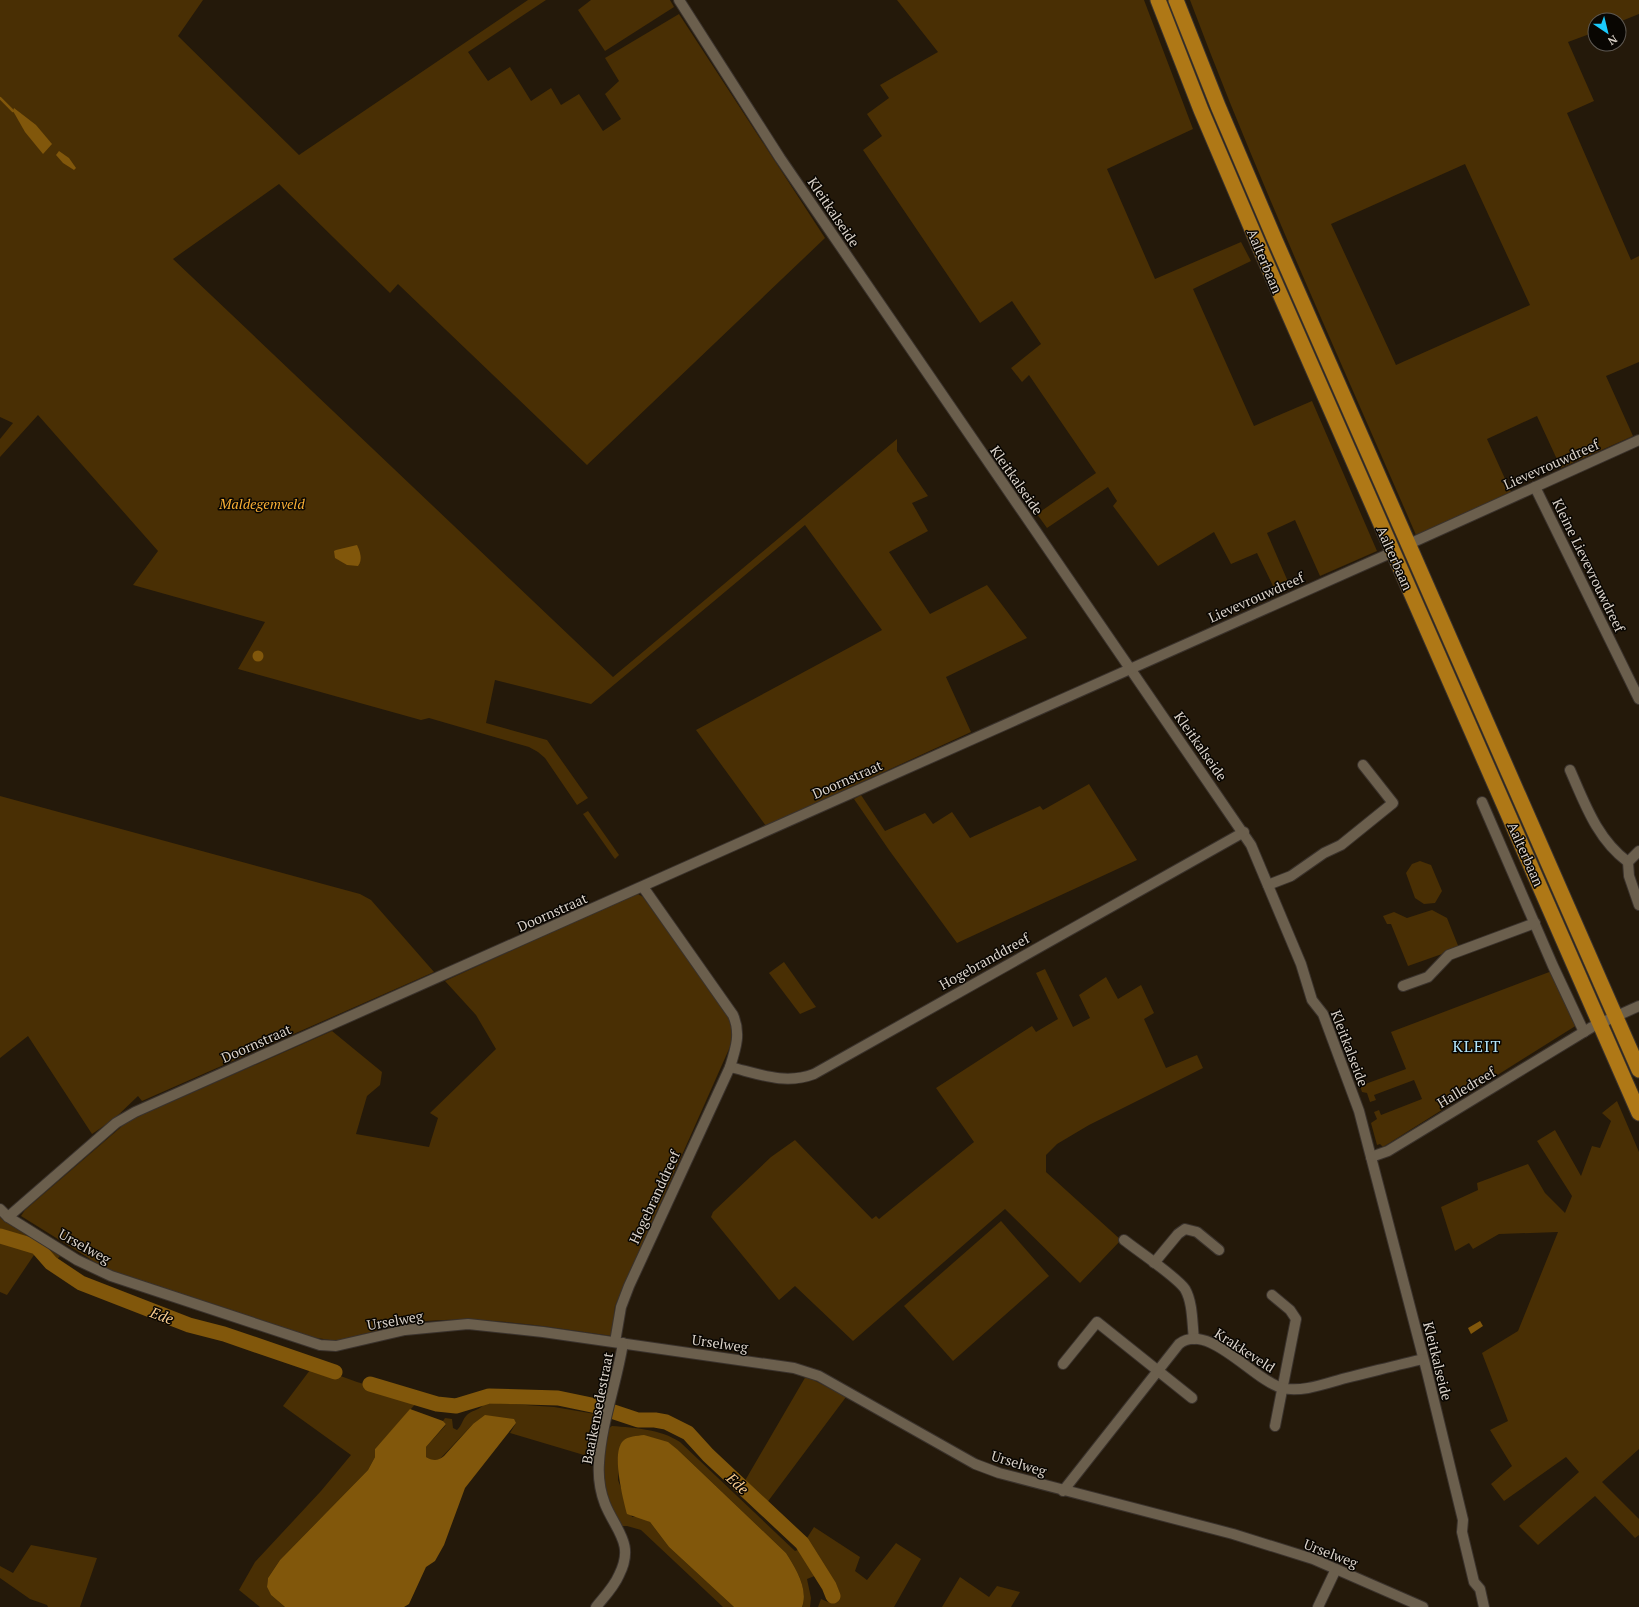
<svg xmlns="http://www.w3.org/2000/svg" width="1639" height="1607" font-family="'PT Serif',serif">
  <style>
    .green { fill: #492f04; fill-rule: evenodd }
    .water { fill: #81570b }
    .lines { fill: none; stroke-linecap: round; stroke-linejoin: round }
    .stream { stroke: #81570b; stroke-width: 2.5 }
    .river { stroke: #81570b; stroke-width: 15 }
    .minor-casing { stroke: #3a322c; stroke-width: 12 }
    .highway-casing { stroke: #3a322c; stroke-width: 17 }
    .minor { stroke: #6b5f4d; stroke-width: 10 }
    .highway { stroke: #af7816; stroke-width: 15 }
    .labels { text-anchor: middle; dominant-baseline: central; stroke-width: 3; stroke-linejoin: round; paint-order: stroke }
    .street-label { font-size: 14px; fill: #dad2c9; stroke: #090602 }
    .park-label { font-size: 14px; font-style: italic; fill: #f9af34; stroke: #090602 }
    .water-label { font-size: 15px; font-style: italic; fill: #f9cc8f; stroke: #090602 }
    .quarter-label { font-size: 16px; letter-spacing: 1px; fill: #b3e6fb; stroke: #090602 }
  </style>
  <rect width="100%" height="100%" fill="#24190a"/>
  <g class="green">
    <path d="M 0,0 L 203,0 L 178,36 L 299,155 L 528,0 L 546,0 L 468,52 L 488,81 L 510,67 L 531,101 L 551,88 L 561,105 L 579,94 L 603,131 L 621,119 L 605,94 L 619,81 L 605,58 L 679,14 L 825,238 L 587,465 L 398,284 L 390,293 L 279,184 L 173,259 L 613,677 L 897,439 L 897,451 L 928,496 L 912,503 L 928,531 L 889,552 L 930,614 L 987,585 L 1027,638 L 946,677 L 971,732 L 766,826 L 696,730 L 882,630 L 805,525 L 591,704 L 495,680 L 486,723 L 547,740 L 588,798 L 577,805 L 545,758 L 538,752 L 529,747 L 429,718 L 421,720 L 238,669 L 265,622 L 133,585 L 158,551 L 38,415 L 0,457 L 0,439 L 13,423 L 0,417 Z"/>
    <path d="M 591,0 L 670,0 L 674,7 L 605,51 L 578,10 Z"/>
    <path d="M 897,0 L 1144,0 L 1193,129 L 1107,169 L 1155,279 L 1241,242 L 1251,261 L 1193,289 L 1254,426 L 1312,401 L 1377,551 L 1320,576 L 1295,520 L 1267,533 L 1289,584 L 1275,590 L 1257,553 L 1231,564 L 1214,532 L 1158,566 L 1113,506 L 1117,501 L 1108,487 L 1047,528 L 1037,514 L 1096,473 L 1029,375 L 1022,382 L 1011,368 L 1041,344 L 1012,301 L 980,323 L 863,150 L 882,136 L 867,114 L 889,98 L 880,85 L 938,52 Z"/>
    <path d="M 1190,0 L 1639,0 L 1639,14 L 1619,22 L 1619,20 L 1595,20 L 1595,32 L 1568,42 L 1594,101 L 1567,113 L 1631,260 L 1639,256 L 1639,362 L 1606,376 L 1633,436 L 1561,468 L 1537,416 L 1487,439 L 1511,492 L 1416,535 C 1339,357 1258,181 1190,0 ZM 1465,164 L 1530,305 L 1396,365 L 1331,224 Z"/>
    <path d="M 1089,784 L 1137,860 L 957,943 L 889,850 L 854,799 L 861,795 L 885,831 L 925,813 L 933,824 L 952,812 L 970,838 L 1040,806 L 1043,810 Z"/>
    <path d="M 0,796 L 360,894 L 371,900 L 434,972 L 142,1101 L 138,1096 L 114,1119 L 92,1134 L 28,1036 L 0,1058 Z"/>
    <path d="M 588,811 L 619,855 L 615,859 L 583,814 Z"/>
    <path d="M 1420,861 L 1431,865 L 1442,891 L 1435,903 L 1424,904 L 1415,898 L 1406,873 L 1412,864 Z"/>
    <path d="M 638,894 L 643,897 L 726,1013 L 733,1026 L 733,1040 L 615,1306 L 612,1336 C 550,1327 489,1316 426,1321 C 396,1324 366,1334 336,1341 L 311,1337 L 106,1269 L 21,1216 L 25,1210 L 128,1121 L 332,1031 L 382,1072 L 380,1085 L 367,1096 L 356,1134 L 429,1147 L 438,1118 L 430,1113 L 496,1049 L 476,1015 L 445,981 L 633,895 Z"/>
    <path d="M 1432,910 L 1447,918 L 1459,948 L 1408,966 L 1391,924 L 1387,924 L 1383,916 L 1394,912 L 1407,918 Z"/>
    <path d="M 784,962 L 816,1007 L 800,1014 L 769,973 Z"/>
    <path d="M 1045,969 L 1073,1027 L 1090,1018 L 1079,995 L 1106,977 L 1118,999 L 1141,985 L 1154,1013 L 1144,1019 L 1166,1068 L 1197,1055 L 1203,1068 L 1089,1125 L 1057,1144 L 1046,1155 L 1046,1172 L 1121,1240 L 1080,1283 L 1005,1209 L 853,1341 L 795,1286 L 779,1300 L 711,1217 L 713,1212 L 771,1157 L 795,1140 L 872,1219 L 876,1216 L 879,1219 L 974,1142 L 936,1088 L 1032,1026 L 1036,1032 L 1058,1019 L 1036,973 Z"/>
    <path d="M 1552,971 L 1577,1025 L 1383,1147 L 1380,1144 L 1377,1145 L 1371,1123 L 1377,1119 L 1374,1112 L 1379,1110 L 1381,1115 L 1422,1099 L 1414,1080 L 1374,1095 L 1376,1100 L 1370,1102 L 1367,1093 L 1362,1092 L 1360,1086 L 1406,1069 L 1391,1032 Z"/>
    <path d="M 1617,1101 L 1639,1152 L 1639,1449 L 1602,1482 L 1639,1519 L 1639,1535 L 1635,1538 L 1595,1496 L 1538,1545 L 1519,1526 L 1579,1472 L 1566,1457 L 1504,1501 L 1491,1484 L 1512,1466 L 1490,1430 L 1508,1421 L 1482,1353 L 1518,1331 L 1558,1232 L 1499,1234 L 1473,1249 L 1469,1243 L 1455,1251 L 1441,1207 L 1478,1190 L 1477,1183 L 1528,1164 L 1545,1193 L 1565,1213 L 1572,1196 L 1537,1141 L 1555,1130 L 1581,1176 L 1592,1146 L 1600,1148 L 1611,1121 L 1602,1113 Z"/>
    <path d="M 0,1216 L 13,1226 L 60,1256 L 51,1266 L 36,1252 L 7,1295 L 0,1292 Z"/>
    <path d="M 1001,1221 L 1049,1276 L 953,1361 L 904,1306 Z"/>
    <path d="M 313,1366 L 357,1382 L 419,1400 L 375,1449 L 375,1457 L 368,1470 L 280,1560 L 268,1578 L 267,1587 L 271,1595 L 285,1607 L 260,1607 L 239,1590 L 255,1562 L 321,1491 L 351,1455 L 283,1406 Z"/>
    <path d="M 806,1376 L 846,1397 L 766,1504 L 807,1538 L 814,1527 L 860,1557 L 855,1571 L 867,1580 L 896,1543 L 921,1559 L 894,1607 L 818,1607 L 821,1599 L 828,1602 L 832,1596 L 817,1575 L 807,1579 L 811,1598 L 810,1607 L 802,1607 C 809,1589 795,1567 786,1553 L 678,1450 L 620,1445 L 618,1480 L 632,1517 L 641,1517 L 650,1522 L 669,1547 L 734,1607 L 723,1607 L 641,1530 L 627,1526 L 621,1526 L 611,1507 L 605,1489 L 602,1453 L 609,1428 L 612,1426 C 636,1428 660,1429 680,1442 L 795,1551 L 800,1549 L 739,1491 Z"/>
    <path d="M 498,1403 L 554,1407 L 601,1415 L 594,1458 L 510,1433 L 516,1423 L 473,1424 L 439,1460 L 432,1460 L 426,1457 L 426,1447 L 445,1426 L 446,1424 L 443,1421 L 445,1418 L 452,1419 L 453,1428 L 457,1430 C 462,1426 462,1419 468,1414 C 473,1410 480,1410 484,1404 Z"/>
    <path d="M 31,1545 L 97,1558 L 80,1607 L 48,1607 L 47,1605 L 30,1599 L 0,1578 L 0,1566 L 13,1573 Z"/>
    <path d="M 960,1577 L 989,1597 L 997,1586 L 1020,1592 L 1011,1607 L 942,1607 Z"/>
  </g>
  <g class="water">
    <path d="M 14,108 L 36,125 L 52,144 L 43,154 L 25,132 L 13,111 Z"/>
    <path d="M 59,151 L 69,158 L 76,168 L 74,170 L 63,163 L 56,155 Z"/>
    <path d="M 357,545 C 360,551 363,560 358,566 L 347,565 L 335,558 L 334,551 L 336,550 Z"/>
    <circle cx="258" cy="656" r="5.5"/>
    <path d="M 1480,1321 L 1483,1326 L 1471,1334 L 1468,1328 Z"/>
    <path d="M 410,1409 L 443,1421 L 446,1424 L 426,1447 L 426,1457 C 433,1461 438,1461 444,1456 L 473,1424 L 485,1415 L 514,1419 L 516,1423 L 465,1488 L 444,1545 L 435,1561 L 426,1567 L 409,1604 L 404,1607 L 285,1607 L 271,1595 L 267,1587 L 268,1578 L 280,1560 L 368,1470 L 375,1457 L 375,1449 Z"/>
    <path d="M 644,1435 L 668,1442 L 678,1450 L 786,1553 C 795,1567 809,1589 802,1607 L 734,1607 L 669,1547 L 650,1522 L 627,1514 C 623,1498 611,1453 623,1441 C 628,1436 637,1436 644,1435 Z"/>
  </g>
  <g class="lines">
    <path class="stream" d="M 0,98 L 13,111"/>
    <g class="river">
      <path d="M 0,1236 L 37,1247 L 51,1263 L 81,1283 L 189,1325 L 224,1334 L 335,1372"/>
      <path d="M 370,1384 L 437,1404 L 456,1406 L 489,1396 L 558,1398 L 606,1408"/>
      <path d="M 614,1412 L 638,1420 L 655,1420 L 666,1422 L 688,1433 L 708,1455 L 802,1543 L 829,1586 L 833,1596"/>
    </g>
    <defs>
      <g id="minor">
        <path d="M 679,0 L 780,158 L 1251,845 L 1301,964 L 1312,1000 L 1323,1014 L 1359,1111 L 1427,1372 L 1463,1520 L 1462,1532 L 1474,1582 L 1480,1589 L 1484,1607"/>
        <path d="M 1535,487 L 1639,699"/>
        <path d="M 1409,544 L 1639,440"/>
        <path d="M 1570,770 C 1585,804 1597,839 1628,862 L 1629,876 L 1639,905"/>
        <path d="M 1482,802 L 1553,966 L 1584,1032"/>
        <path d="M 1628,862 L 1639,851"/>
        <path d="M 1268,885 L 1291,876 L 1324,853 L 1341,845 L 1393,803 L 1363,765"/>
        <path d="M 1403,986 L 1428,977 L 1449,955 L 1535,923"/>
        <path d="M 730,1067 C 759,1074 785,1085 814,1074 L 1244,832"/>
        <path d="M 1371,1157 L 1388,1151 L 1592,1027 L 1639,1006"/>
        <path d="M 0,1209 L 8,1217 L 77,1260 L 111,1276 L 320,1345 L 336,1346 L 405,1330 L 468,1324 L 543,1332 L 794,1368 L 819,1376 L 975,1464 L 999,1473 L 1233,1534 L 1313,1559 L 1423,1607"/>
        <path d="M 8,1217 L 116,1123 L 135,1112 L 1393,552"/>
        <path d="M 1124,1240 C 1138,1251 1177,1277 1185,1289 C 1193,1303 1192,1323 1194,1339"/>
        <path d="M 1154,1263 L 1178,1234 L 1185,1229 L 1197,1232 L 1219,1250"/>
        <path d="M 1272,1295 L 1290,1310 L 1296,1319 L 1275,1426"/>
        <path d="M 615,1342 L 621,1307 L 629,1286 L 730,1067 C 736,1048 741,1033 733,1015 L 643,887"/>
        <path d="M 1063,1364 L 1097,1322 L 1192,1398"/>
        <path d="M 1063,1491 L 1179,1344 C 1208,1321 1253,1380 1282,1388 C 1302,1393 1327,1383 1346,1378 C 1371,1372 1397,1365 1423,1359"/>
        <path d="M 596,1607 C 604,1597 614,1587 619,1575 C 635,1544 616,1531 605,1504 C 600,1491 598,1477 599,1463 C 601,1424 617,1382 623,1343"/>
        <path d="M 1318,1607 L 1336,1569"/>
      </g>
      <g id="highway">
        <path d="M 1158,0 L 1201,110 L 1259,246 L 1639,1113"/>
        <path d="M 1176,0 L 1218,106 L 1275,240 L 1639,1070"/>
      </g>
    </defs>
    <use href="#minor" class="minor-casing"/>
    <use href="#highway" class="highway-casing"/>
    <use href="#minor" class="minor"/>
    <use href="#highway" class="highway"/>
  </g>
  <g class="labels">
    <g class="street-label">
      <text transform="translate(834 212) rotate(56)">Kleitkalseide</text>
      <text transform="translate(1265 261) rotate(67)">Aalterbaan</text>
      <text transform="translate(1551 464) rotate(-24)">Lievevrouwdreef</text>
      <text transform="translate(1017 480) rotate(55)">Kleitkalseide</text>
      <text transform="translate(1395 558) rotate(66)">Aalterbaan</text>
      <text transform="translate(1589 565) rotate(64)">Kleine Lievevrouwdreef</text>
      <text transform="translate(1256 597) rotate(-24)">Lievevrouwdreef</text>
      <text transform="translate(1201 746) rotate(55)">Kleitkalseide</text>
      <text transform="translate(847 779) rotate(-24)">Doornstraat</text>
      <text transform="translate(1526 854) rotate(66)">Aalterbaan</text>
      <text transform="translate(552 912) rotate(-24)">Doornstraat</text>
      <text transform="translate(984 961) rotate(-29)">Hogebranddreef</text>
      <text transform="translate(256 1043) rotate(-24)">Doornstraat</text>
      <text transform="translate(1350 1048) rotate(69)">Kleitkalseide</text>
      <text transform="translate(1466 1087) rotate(-31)">Halledreef</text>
      <text transform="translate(654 1197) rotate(-65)">Hogebranddreef</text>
      <text transform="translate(85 1246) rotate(29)">Urselweg</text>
      <text transform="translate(395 1320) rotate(-10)">Urselweg</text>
      <text transform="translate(720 1343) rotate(8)">Urselweg</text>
      <text transform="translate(1245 1350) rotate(33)">Krakkeveld</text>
      <text transform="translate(1438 1361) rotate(76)">Kleitkalseide</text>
      <text transform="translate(597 1408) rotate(-79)">Baaikensedestraat</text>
      <text transform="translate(1019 1463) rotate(17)">Urselweg</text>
      <text transform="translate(1331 1553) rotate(21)">Urselweg</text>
    </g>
    <g class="park-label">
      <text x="262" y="503">Maldegemveld</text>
    </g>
    <g class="water-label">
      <text transform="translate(162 1315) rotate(21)">Ede</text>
      <text transform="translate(738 1483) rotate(43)">Ede</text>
    </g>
    <g class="quarter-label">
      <text x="1477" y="1046">KLEIT</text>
    </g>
  </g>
  <g transform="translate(1607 32) rotate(145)"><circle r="19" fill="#090602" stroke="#5d5852"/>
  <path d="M0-3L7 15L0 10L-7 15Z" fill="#1bcafc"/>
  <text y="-6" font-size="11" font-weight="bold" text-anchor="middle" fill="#dad2c9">N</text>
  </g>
</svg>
